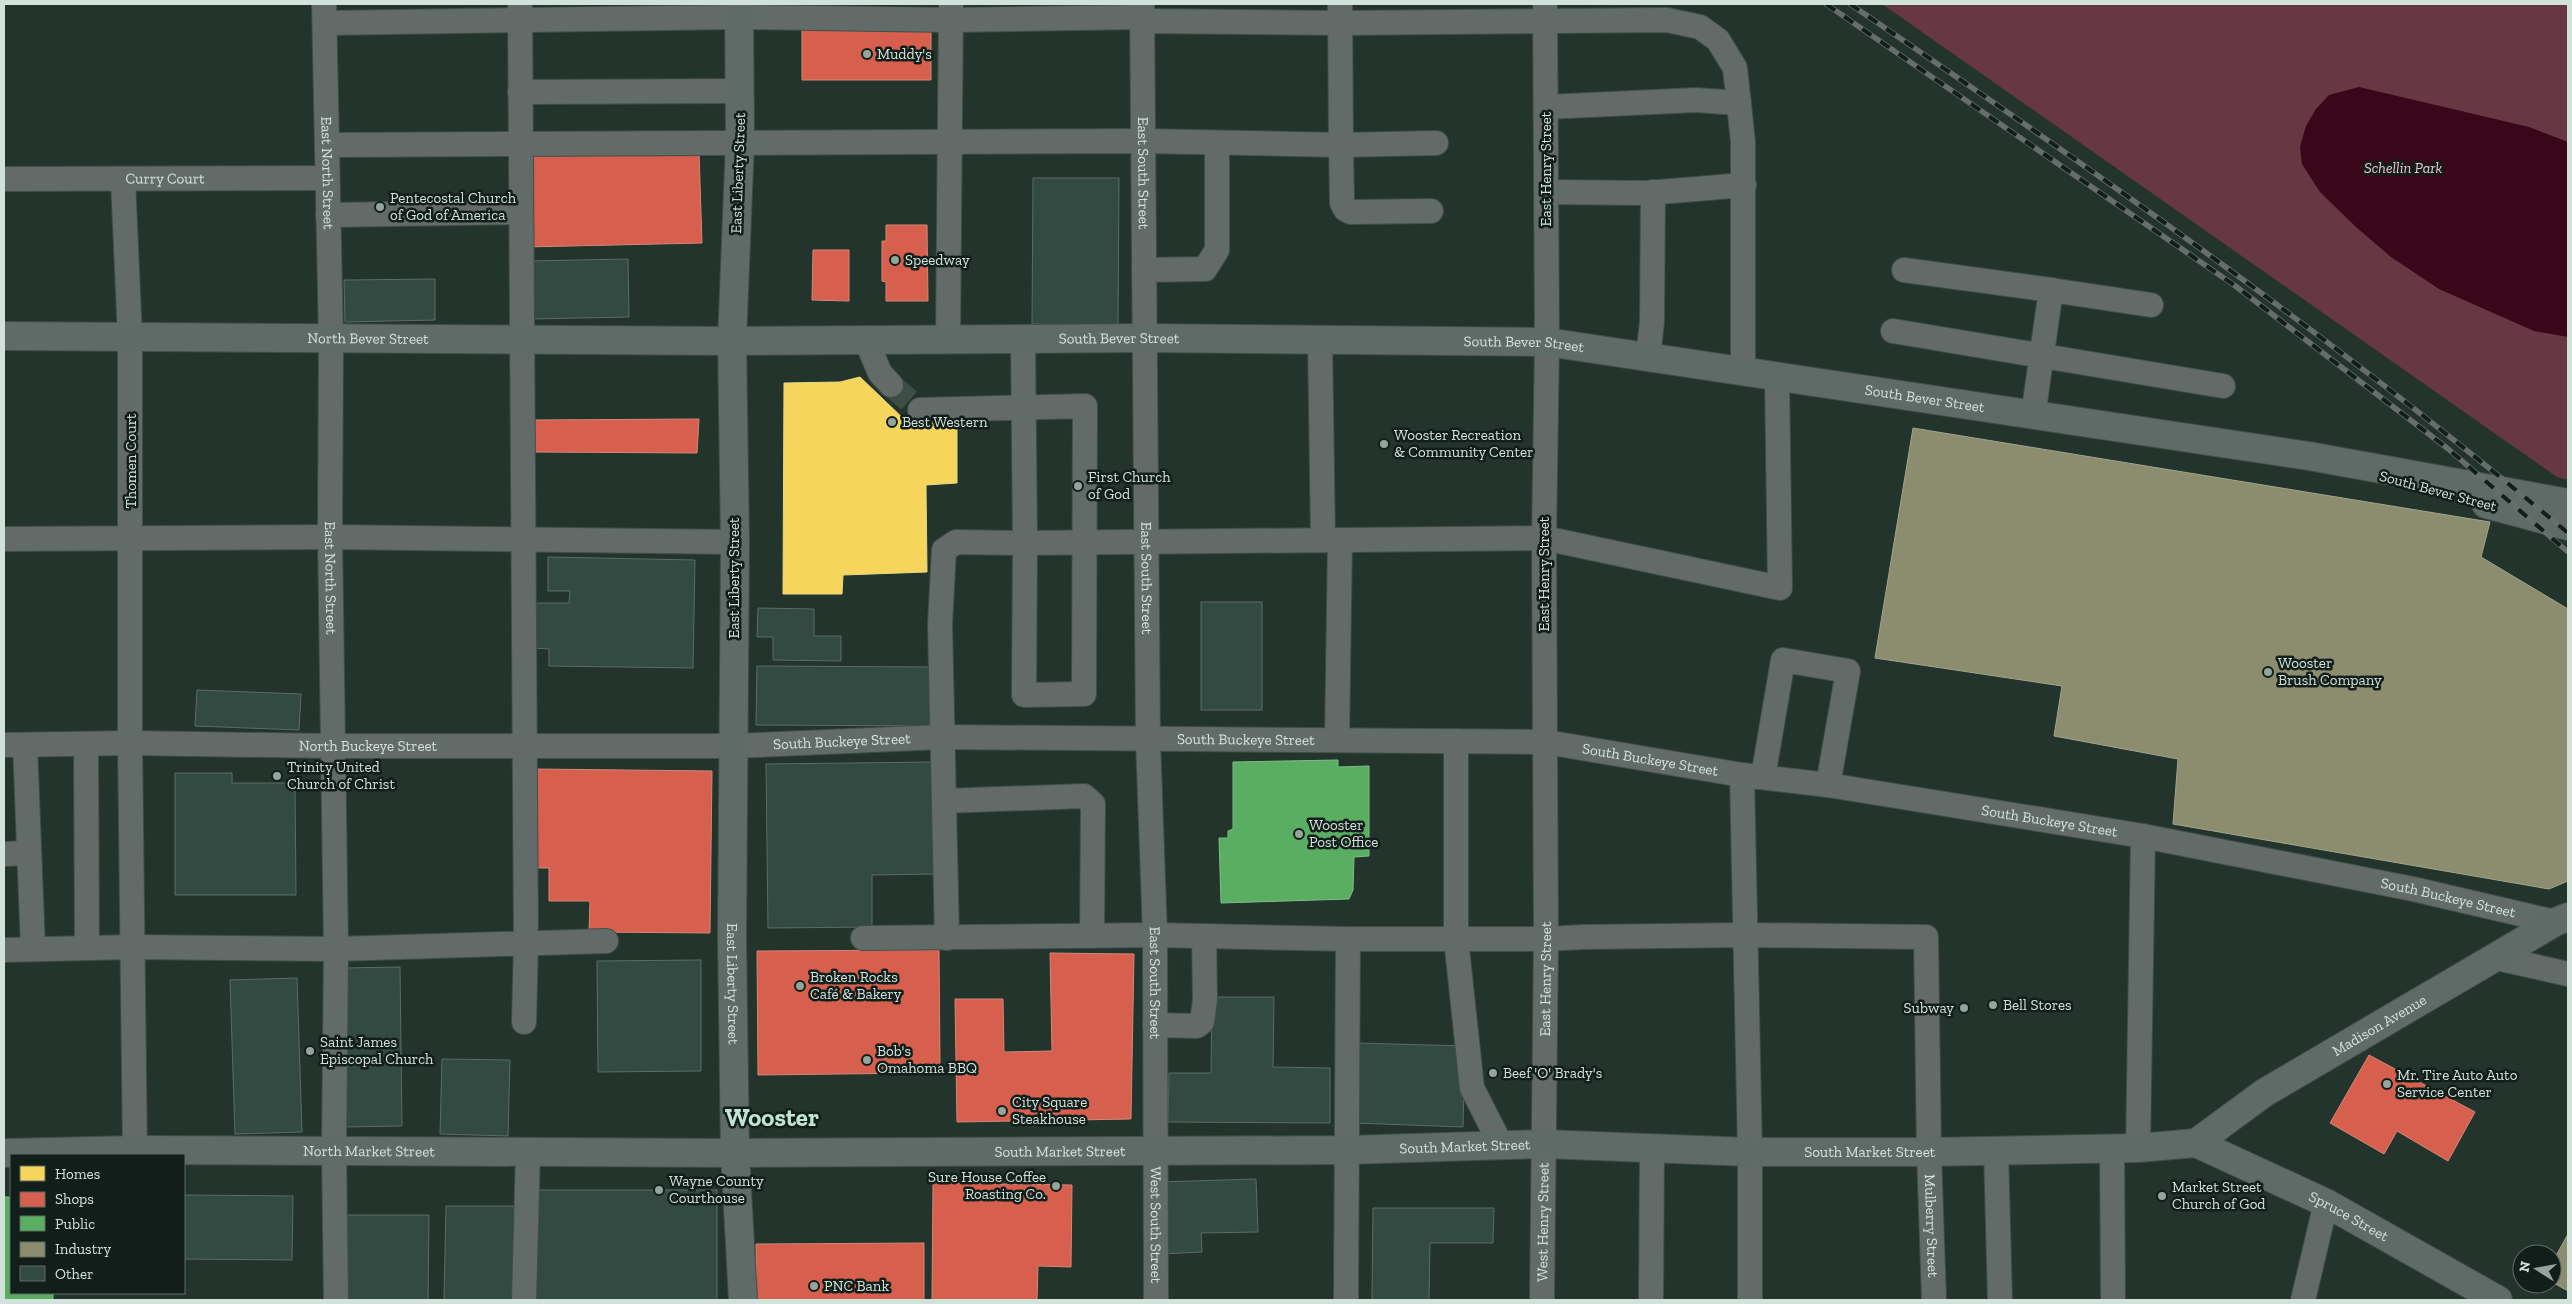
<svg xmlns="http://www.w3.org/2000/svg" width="2572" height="1304" font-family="'Zilla Slab',serif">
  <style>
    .green { fill: #673744 }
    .water { fill: #39061a }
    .homes { fill: #f6d55c; stroke: #ebd982 }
    .shops { fill: #d6604d; stroke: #d48777 }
    .public { fill: #5aae61; stroke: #7ebe85 }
    .industry { fill: #8c8c6e; stroke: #a1a68e }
    .building { fill: #324a41; stroke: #5d6c65 }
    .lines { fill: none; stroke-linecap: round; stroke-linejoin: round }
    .minor-tunnel { stroke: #3d4e47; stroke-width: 24; stroke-dasharray: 24 12; stroke-linecap: butt }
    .minor-casing { stroke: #414e48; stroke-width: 26 }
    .major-casing { stroke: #414e48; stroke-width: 30 }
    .minor { stroke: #636b68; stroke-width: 24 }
    .major { stroke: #5f6b66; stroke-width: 28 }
    .rail-casing { stroke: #656e6a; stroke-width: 5.5 }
    .rail { stroke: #121e19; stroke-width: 4; stroke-dasharray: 11; stroke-linecap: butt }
    .poi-dot { fill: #94a59d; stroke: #121e19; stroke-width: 2 }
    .labels { text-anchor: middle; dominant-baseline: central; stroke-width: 5; stroke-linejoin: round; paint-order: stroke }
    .poi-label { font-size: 15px; fill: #d1e2da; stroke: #121e19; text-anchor: start }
    .park-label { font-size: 15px; font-style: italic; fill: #f5c5cf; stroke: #121e19 }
    .street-label { font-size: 15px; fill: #d1e2da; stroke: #121e19 }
    .town-label { font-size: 25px; font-weight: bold; fill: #c1e3d3; stroke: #121e19 }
  </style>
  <rect width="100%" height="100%" fill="#23342d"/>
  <path class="green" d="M 1882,4 L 2568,4 L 2568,480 L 2557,477 Z"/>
  <path class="water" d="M 2359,87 L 2529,127 L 2568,142 L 2568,337 L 2534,331 L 2439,289 L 2391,257 L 2356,227 L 2320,192 L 2302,164 L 2300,147 L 2306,126 L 2316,109 L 2329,95 Z"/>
  <path class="homes" d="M 860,377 L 907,422 L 957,422 L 957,483 L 926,485 L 927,572 L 843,575 L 842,594 L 783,594 L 784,383 L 840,382 Z"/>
  <g class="shops">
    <path d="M 931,26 L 931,80 L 802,80 L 802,28 Z"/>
    <path d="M 526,153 L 699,153 L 702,243 L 526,247 Z"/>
    <path d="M 886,225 L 927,225 L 928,301 L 886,301 L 886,282 L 882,281 L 882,241 L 886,241 Z"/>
    <path d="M 813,250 L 849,250 L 849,301 L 812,300 Z"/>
    <path d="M 699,419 L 697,453 L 533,452 L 533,420 Z"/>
    <path d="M 537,769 L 712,771 L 710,933 L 589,932 L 590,901 L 549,901 L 549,868 L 535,868 Z"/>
    <path d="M 939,950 L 940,1067 L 922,1073 L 758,1075 L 757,951 Z"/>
    <path d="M 1050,953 L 1134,954 L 1131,1119 L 957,1122 L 955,999 L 1003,999 L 1004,1052 L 1052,1051 Z"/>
    <path d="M 2369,1055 L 2475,1112 L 2448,1161 L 2397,1131 L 2384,1154 L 2330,1123 Z"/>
    <path d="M 933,1183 L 1072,1185 L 1071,1267 L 1038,1266 L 1037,1300 L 932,1300 Z"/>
    <path d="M 924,1243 L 924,1300 L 756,1300 L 756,1244 Z"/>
  </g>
  <g class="public">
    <path d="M 1338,760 L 1338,767 L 1369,766 L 1369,856 L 1354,857 L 1353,890 L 1349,899 L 1221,903 L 1219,838 L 1228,838 L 1228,831 L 1233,829 L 1233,762 Z"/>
    <path d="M 4,1197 L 11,1197 L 11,1293 L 53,1293 L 53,1300 L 4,1300 Z"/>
  </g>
  <g class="industry">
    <path d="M 1913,428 L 2490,522 L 2481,557 L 2568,609 L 2568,881 L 2549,889 L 2173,824 L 2178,759 L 2054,736 L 2062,686 L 1875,658 Z"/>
    <path d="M 2568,1234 L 2568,1291 L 2552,1282 L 2552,1263 Z"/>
  </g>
  <g class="building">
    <path d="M 1033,178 L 1119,178 L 1118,325 L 1032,324 Z"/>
    <path d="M 628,259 L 629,317 L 530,319 L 530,261 Z"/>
    <path d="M 435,279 L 435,320 L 345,322 L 344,280 Z"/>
    <path d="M 548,557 L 695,560 L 693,668 L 549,666 L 549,649 L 534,648 L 536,603 L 569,603 L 570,591 L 548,591 Z"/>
    <rect x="1201" y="602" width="61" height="108"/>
    <path d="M 758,608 L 814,609 L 814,636 L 841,636 L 841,661 L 773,660 L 773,637 L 757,637 Z"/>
    <path d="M 757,666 L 930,667 L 930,726 L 756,725 Z"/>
    <path d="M 197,690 L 301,694 L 299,730 L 195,726 Z"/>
    <path d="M 933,762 L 934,874 L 872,875 L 872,927 L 768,928 L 766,764 Z"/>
    <path d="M 175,773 L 232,773 L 232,783 L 295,783 L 296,895 L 175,895 Z"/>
    <path d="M 701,960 L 701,1071 L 598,1072 L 597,961 Z"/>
    <path d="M 400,967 L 402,1126 L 344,1127 L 342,968 Z"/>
    <path d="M 297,978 L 302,1132 L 235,1134 L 230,980 Z"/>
    <path d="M 1212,997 L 1274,997 L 1273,1067 L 1330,1068 L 1330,1123 L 1168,1122 L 1169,1073 L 1211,1073 Z"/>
    <path d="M 1357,1043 L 1465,1046 L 1463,1127 L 1355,1123 Z"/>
    <path d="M 442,1059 L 510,1060 L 508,1136 L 440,1134 Z"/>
    <path d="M 1256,1179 L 1258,1232 L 1201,1233 L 1202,1252 L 1160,1254 L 1158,1182 Z"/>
    <rect x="532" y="1190" width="185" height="110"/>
    <path d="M 184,1195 L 293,1196 L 292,1260 L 184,1259 Z"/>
    <path d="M 446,1206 L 516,1206 L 515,1300 L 444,1300 Z"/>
    <path d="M 1373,1208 L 1494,1208 L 1493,1243 L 1430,1243 L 1429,1300 L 1372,1300 Z"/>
    <path d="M 347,1215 L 429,1215 L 428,1300 L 347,1300 Z"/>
  </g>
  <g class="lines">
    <path class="minor-tunnel" d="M 891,385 L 920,410"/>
    <defs>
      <g id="minor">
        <path id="s1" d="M 324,4 L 331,339 L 330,537 L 336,949 L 334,1151 L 336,1300"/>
        <path d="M 520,4 L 526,943 L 524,1022"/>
        <path id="s2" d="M 1142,4 L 1148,740 L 1155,935 L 1156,1300"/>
        <path d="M 1142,21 L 1340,23 L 1667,20 L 1700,27 L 1718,40 L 1735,68 L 1743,142 L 1743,372"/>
        <path d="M 325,23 L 739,17 L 951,20 L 1142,17"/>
        <path d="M 520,92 L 740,91"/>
        <path d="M 1546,107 L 1696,100 L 1739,103"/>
        <path d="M 327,145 L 1142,141 L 1341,145 L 1340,4"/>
        <path id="s3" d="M 4,179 L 326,178"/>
        <path d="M 123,180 L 130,337 L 130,743 L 135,1155"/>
        <path d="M 1546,192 L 1647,193 L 1744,185"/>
        <path d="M 1431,211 L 1351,212 L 1345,209 L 1342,203 L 1341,145 L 1436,143"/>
        <path d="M 328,215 L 520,212"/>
        <path d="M 1144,270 L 1205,269 L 1217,250 L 1217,143"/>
        <path d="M 1904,270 L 2051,290 L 2033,416"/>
        <path d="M 2051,290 L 2151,305"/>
        <path d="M 1893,331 L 2223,386"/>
        <path d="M 1023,339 L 1025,543 L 1544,538 L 1780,588 L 1777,377"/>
        <path d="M 1320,339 L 1323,540"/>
        <path d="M 866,340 L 880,373 L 891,385"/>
        <path d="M 948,340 L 951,5"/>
        <path d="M 1648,357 L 1652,322 L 1653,192"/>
        <path d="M 920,410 L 1085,406 L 1084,694 L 1024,695 L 1025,543 L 956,542 L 944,550 L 940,624 L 947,938"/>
        <path d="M 4,539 L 330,537 L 735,542"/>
        <path d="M 1337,739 L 1340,540"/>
        <path d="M 1456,741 L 1456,939 L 1472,1088 L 1501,1145"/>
        <path d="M 86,744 L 87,948"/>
        <path id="s4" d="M 4,745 L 130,743 L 331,746 L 733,746 L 942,737 L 1546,742 L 1742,775 L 1828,785 L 2143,836 L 2413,889 L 2555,922"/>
        <path d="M 25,745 L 33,949"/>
        <path d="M 1742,775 L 1750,1152 L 1750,1300"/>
        <path d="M 1763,777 L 1783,660 L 1848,671 L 1828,785"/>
        <path d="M 944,801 L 1084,796 L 1093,804 L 1092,936"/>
        <path d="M 4,854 L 29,853"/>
        <path id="s5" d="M 863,938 L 1155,935 L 1348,939 L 1546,939 L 1583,937 L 1745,935 L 1926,937 L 1929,1152 L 1934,1300"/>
        <path d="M 4,950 L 133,947 L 336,949 L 606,941"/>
        <path d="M 2497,958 L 2568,974"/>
        <path d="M 1155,1025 L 1197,1026 L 1202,1022 L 1205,1000 L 1204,936"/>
        <path d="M 2112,1148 L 2113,1300"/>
        <path d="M 2138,1148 L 2143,836"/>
        <path d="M 1996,1150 L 2000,1300"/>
        <path d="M 524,1300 L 528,1152"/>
        <path d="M 1346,1300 L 1348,939"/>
        <path id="s6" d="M 1542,1300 L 1546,939 L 1544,538 L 1547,342 L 1545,4"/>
        <path d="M 1651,1300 L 1652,1148"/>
        <path d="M 2303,1300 L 2326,1203"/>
      </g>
      <g id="major">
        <path id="s7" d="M 739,4 L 740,142 L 732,341 L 735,542 L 732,938 L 735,1153 L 743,1300"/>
        <path id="s8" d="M 4,336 L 732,341 L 1145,338 L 1547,342 L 2309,456 L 2568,503"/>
        <path d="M 2486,504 L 2568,526"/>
        <path id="s9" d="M 2196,1143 L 2264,1093 L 2555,922 L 2568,917"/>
        <path id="s10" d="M 4,1153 L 135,1150 L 735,1153 L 1347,1150 L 1544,1144 L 1750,1152 L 1929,1152 L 2138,1148 L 2196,1143 L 2326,1203 L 2498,1300"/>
      </g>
    </defs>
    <use href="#minor" class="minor-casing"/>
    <use href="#major" class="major-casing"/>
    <use href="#minor" class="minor"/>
    <use href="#major" class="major"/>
    <defs>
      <g id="rail">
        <path d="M 1826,4 L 2234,285 L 2447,448 L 2568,552"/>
        <path d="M 1850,4 C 2095,171 2340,342 2568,533"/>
      </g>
    </defs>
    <use href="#rail" class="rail-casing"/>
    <use href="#rail" class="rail"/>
  </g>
  <g class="poi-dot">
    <circle cx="867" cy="54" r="5"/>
    <circle cx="380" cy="207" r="5"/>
    <circle cx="895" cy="260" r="5"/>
    <circle cx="892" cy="422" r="5"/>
    <circle cx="1384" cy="444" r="5"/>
    <circle cx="1078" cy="486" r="5"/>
    <circle cx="2268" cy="672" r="5"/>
    <circle cx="277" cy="776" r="5"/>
    <circle cx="1299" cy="834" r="5"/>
    <circle cx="800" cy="986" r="5"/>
    <circle cx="1993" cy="1005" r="5"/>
    <circle cx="1964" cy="1008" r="5"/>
    <circle cx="310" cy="1051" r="5"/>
    <circle cx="867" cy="1060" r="5"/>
    <circle cx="1493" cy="1073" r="5"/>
    <circle cx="2387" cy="1084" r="5"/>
    <circle cx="1002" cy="1111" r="5"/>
    <circle cx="1056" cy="1186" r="5"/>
    <circle cx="659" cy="1190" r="5"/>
    <circle cx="2162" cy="1196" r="5"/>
    <circle cx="814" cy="1286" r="5"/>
  </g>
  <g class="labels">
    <g class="poi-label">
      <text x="877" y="54">Muddy's</text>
      <text x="390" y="198">Pentecostal Church<tspan x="390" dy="17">of God of America</tspan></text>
      <text x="905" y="260">Speedway</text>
      <text x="902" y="422">Best Western</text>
      <text x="1394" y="435">Wooster Recreation<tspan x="1394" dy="17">&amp; Community Center</tspan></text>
      <text x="1088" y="477">First Church<tspan x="1088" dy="17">of God</tspan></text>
      <text x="2278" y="663">Wooster<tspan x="2278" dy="17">Brush Company</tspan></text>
      <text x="287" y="767">Trinity United<tspan x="287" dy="17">Church of Christ</tspan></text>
      <text x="1309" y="825">Wooster<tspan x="1309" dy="17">Post Office</tspan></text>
      <text x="810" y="977">Broken Rocks<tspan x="810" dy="17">Café &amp; Bakery</tspan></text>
      <text x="2003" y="1005">Bell Stores</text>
      <text x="1954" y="1008" text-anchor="end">Subway</text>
      <text x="320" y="1042">Saint James<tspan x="320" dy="17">Episcopal Church</tspan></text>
      <text x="877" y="1051">Bob's<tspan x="877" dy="17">Omahoma BBQ</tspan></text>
      <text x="1503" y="1073">Beef 'O' Brady's</text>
      <text x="2397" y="1075">Mr. Tire Auto Auto<tspan x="2397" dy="17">Service Center</tspan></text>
      <text x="1012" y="1102">City Square<tspan x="1012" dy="17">Steakhouse</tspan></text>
      <text x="1046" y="1177" text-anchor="end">Sure House Coffee<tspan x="1046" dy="17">Roasting Co.</tspan></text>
      <text x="669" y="1181">Wayne County<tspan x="669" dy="17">Courthouse</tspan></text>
      <text x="2172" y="1187">Market Street<tspan x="2172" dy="17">Church of God</tspan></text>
      <text x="824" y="1286">PNC Bank</text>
    </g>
    <g class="park-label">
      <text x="2403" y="168">Schellin Park</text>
    </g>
    <g class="street-label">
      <text transform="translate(1546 169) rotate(-90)">East Henry Street</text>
      <text stroke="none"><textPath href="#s1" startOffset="169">East North Street</textPath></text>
      <text stroke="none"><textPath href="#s2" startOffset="169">East South Street</textPath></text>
      <text transform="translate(738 173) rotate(-88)">East Liberty Street</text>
      <text stroke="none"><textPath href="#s3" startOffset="161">Curry Court</textPath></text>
      <text stroke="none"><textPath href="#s8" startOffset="364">North Bever Street</textPath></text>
      <text stroke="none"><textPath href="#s8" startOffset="1115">South Bever Street</textPath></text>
      <text stroke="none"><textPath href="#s8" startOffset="1520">South Bever Street</textPath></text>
      <text stroke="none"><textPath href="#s8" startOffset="1925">South Bever Street</textPath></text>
      <text transform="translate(131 461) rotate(-90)">Thomen Court</text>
      <text transform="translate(2438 491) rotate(15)">South Bever Street</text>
      <text transform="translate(1544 574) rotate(-90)">East Henry Street</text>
      <text stroke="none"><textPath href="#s1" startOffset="574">East North Street</textPath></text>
      <text stroke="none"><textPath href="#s2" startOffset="574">East South Street</textPath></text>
      <text transform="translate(734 578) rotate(-90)">East Liberty Street</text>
      <text stroke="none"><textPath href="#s4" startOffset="1242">South Buckeye Street</textPath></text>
      <text stroke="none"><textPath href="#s4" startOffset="838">South Buckeye Street</textPath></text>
      <text stroke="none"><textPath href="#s4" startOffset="364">North Buckeye Street</textPath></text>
      <text stroke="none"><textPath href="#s4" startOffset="1648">South Buckeye Street</textPath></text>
      <text stroke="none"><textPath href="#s4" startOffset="2052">South Buckeye Street</textPath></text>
      <text stroke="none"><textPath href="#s4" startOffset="2458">South Buckeye Street</textPath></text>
      <text stroke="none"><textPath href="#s6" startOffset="321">East Henry Street</textPath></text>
      <text stroke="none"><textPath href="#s2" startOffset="979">East South Street</textPath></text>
      <text stroke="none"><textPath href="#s7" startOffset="980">East Liberty Street</textPath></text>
      <text stroke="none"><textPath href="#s9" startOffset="218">Madison Avenue</textPath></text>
      <text stroke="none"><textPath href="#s10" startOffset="1461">South Market Street</textPath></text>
      <text stroke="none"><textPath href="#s10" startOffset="365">North Market Street</textPath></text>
      <text stroke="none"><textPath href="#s10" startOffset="1056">South Market Street</textPath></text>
      <text stroke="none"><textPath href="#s10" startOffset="1866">South Market Street</textPath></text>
      <text stroke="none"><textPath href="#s10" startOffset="2362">Spruce Street</textPath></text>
      <text stroke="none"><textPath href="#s6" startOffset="78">West Henry Street</textPath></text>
      <text stroke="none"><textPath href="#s2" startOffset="1221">West South Street</textPath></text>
      <text stroke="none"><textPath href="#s5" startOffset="1352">Mulberry Street</textPath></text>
    </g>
    <g class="town-label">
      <text x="772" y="1117">Wooster</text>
    </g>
  </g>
  <rect width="2572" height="1304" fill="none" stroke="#d1e2da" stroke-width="10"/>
  <rect x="10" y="1154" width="175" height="140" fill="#121e19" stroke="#5e6c66"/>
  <rect x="20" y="1166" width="25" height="15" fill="#f6d55c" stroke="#5e6c66"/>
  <text x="55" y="1179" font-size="15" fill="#d1e2da">Homes</text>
  <rect x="20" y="1192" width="25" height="15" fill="#d6604d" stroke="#5e6c66"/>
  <text x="55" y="1204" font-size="15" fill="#d1e2da">Shops</text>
  <rect x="20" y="1216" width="25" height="15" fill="#5aae61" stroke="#5e6c66"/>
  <text x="55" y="1229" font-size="15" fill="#d1e2da">Public</text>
  <rect x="20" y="1242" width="25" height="15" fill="#8c8c6e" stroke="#5e6c66"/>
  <text x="55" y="1254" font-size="15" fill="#d1e2da">Industry</text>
  <rect x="20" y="1266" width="25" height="15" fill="#324a41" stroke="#5e6c66"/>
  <text x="55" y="1279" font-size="15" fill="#d1e2da">Other</text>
  <g transform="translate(2537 1269) rotate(281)"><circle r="24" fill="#121e19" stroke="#5e6c66"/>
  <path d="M0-4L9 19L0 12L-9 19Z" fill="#94a59d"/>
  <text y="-8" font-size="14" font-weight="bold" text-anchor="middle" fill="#d1e2da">N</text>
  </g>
</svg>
